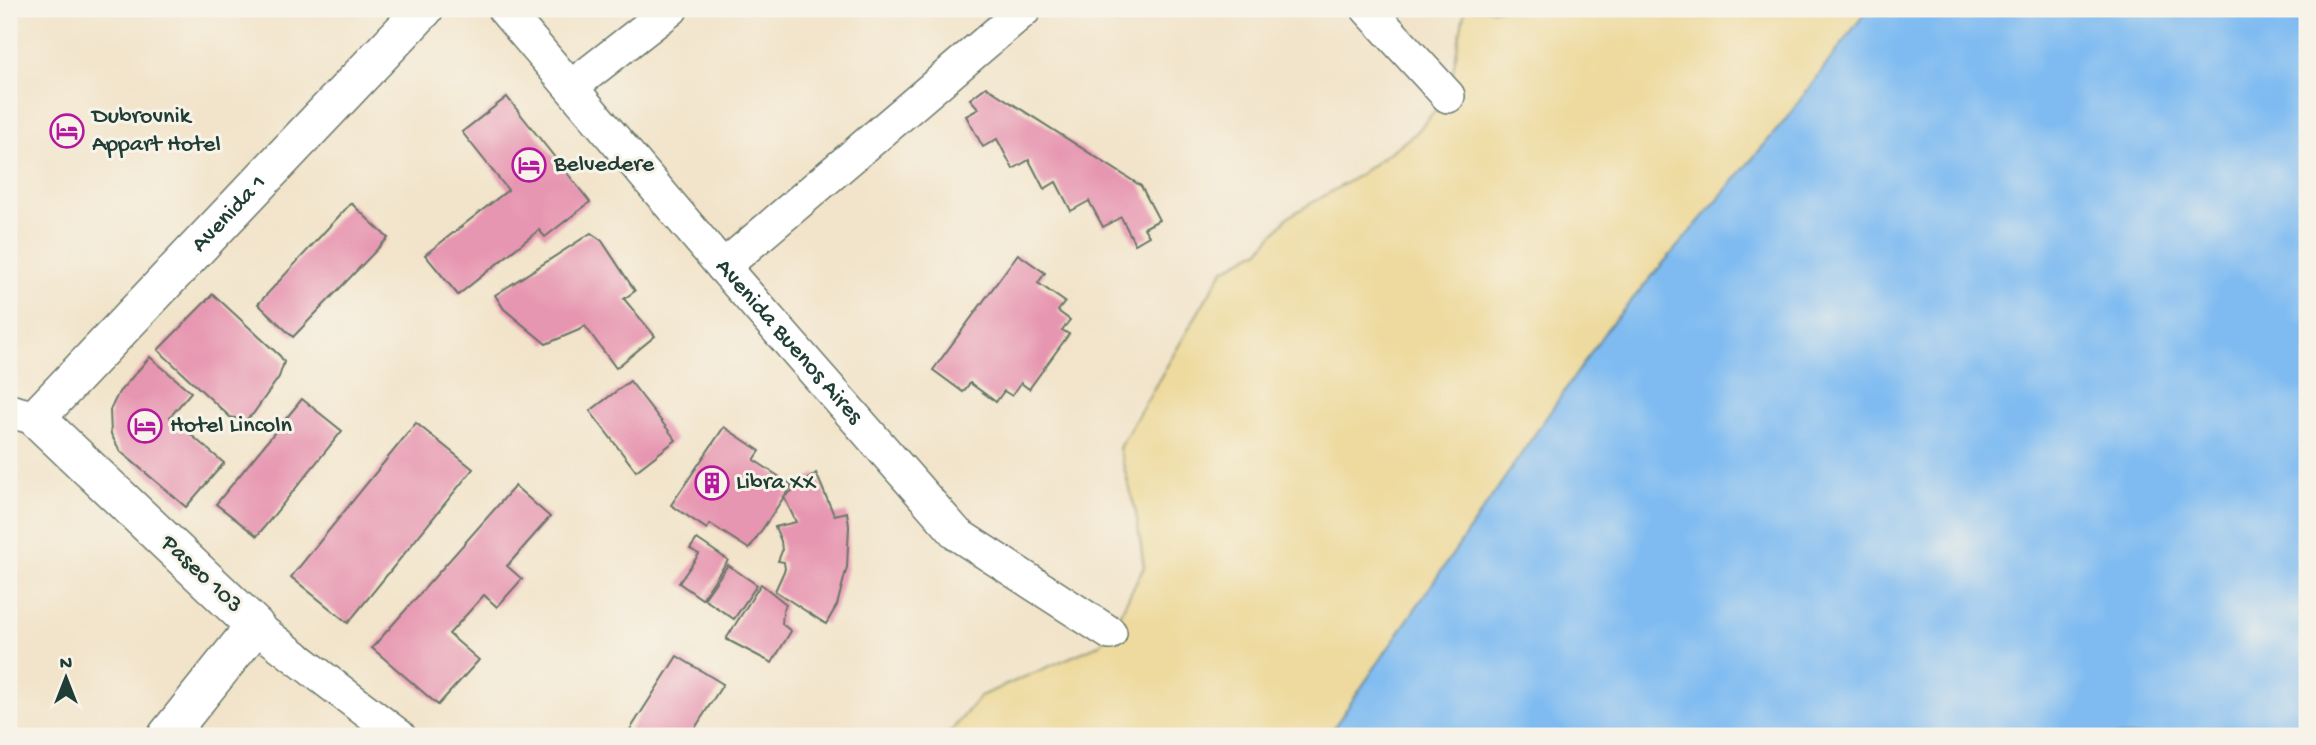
<svg xmlns="http://www.w3.org/2000/svg" width="2316" height="745" font-family="'Gochi Hand',sans-serif">
  <style>
    .sand { fill: #eeda9e; stroke: #868c69; stroke-width: 2 }
    .water { fill: #7fbbf1; stroke: #4f7c92; stroke-width: 2 }
    .building { fill: #e796b1 }
    .lines { fill: none; stroke-linecap: round; stroke-linejoin: round }
    .minor-casing { stroke: #697768; stroke-width: 36 }
    .tertiary-casing { stroke: #697768; stroke-width: 41 }
    .minor { stroke: #fff; stroke-width: 33 }
    .tertiary { stroke: #fff; stroke-width: 38 }
    .labels { text-anchor: middle; dominant-baseline: central; stroke-width: 6; stroke-linejoin: round; paint-order: stroke }
    .poi-label { font-size: 24px; fill: #1f3d34; stroke: #f7f3e8; text-anchor: start }
    .street-label { font-size: 24px; fill: #1f3d34; stroke: #f7f3e8 }
  </style>
  <rect width="100%" height="100%" fill="#f7f3e8"/>
  <filter id="ink" filterUnits="userSpaceOnUse"><feTurbulence type="fractalNoise" baseFrequency=".0143" numOctaves="2"/><feDisplacementMap in="SourceGraphic" scale="14" xChannelSelector="R" yChannelSelector="G"/><feConvolveMatrix kernelMatrix="1 2 1 2 8 2 1 2 1" color-interpolation-filters="sRGB"/></filter>
  <filter id="wash" filterUnits="userSpaceOnUse"><feTurbulence type="fractalNoise" baseFrequency=".00686" numOctaves="4" result="noise"/><feDisplacementMap in="SourceGraphic" scale="28" xChannelSelector="R" yChannelSelector="G"/><feGaussianBlur stdDeviation="1.57" result="paint"/><feColorMatrix in="noise" values="0 0 0 0 0 0 0 0 0 0 0 0 0 0 0 0 0 1.4 0 .05"/><feComposite in="paint" operator="in"/></filter>
  <g filter="url(#wash)">
    <rect width="100%" height="100%" fill="#f2e4ca"/>
    <path class="sand" d="M 1465,9 L 1868,9 L 1783,123 L 1607,329 L 1328,736 L 947,736 L 980,696 L 1099,645 L 1110,633 L 1144,567 L 1136,513 L 1119,448 L 1223,270 L 1260,250 L 1288,217 L 1356,177 L 1416,133 L 1448,96 Z"/>
    <path class="water" d="M 1868,9 L 2307,9 L 2307,736 L 1328,736 L 1607,329 L 1783,123 Z"/>
    <g id="blocks">
      <g class="building">
        <path d="M 986,87 L 1141,186 L 1159,220 L 1144,228 L 1149,236 L 1135,244 L 1121,217 L 1103,227 L 1089,201 L 1071,211 L 1056,182 L 1044,189 L 1029,160 L 1013,169 L 997,139 L 983,147 L 966,116 L 979,109 L 970,99 Z"/>
        <path d="M 507,97 L 590,202 L 545,237 L 539,230 L 458,295 L 425,255 L 508,190 L 462,132 Z"/>
        <path d="M 351,203 L 388,238 L 293,337 L 258,304 Z"/>
        <path d="M 591,233 L 602,241 L 635,291 L 624,299 L 655,336 L 616,368 L 585,326 L 579,330 L 546,344 L 504,309 L 495,295 Z"/>
        <path d="M 1018,254 L 1045,273 L 1038,283 L 1065,302 L 1058,311 L 1070,320 L 1062,330 L 1069,334 L 1029,389 L 1021,383 L 1012,396 L 1004,391 L 996,402 L 970,383 L 963,392 L 933,370 Z"/>
        <path d="M 213,294 L 280,356 L 284,362 L 279,377 L 253,414 L 245,420 L 230,417 L 158,350 Z"/>
        <path d="M 150,357 L 191,392 L 170,417 L 224,463 L 186,507 L 120,451 L 111,434 L 110,410 L 119,392 Z"/>
        <path d="M 630,381 L 676,440 L 636,471 L 590,411 Z"/>
        <path d="M 302,399 L 342,431 L 257,536 L 216,504 Z"/>
        <path d="M 416,423 L 473,469 L 348,623 L 291,577 Z"/>
        <path d="M 724,427 L 760,451 L 754,460 L 792,485 L 749,549 L 710,524 L 707,529 L 671,505 Z"/>
        <path d="M 816,473 L 834,515 L 847,512 L 849,526 L 847,567 L 837,605 L 826,624 L 775,591 L 785,569 L 784,562 L 778,561 L 782,551 L 781,541 L 775,527 L 796,522 L 784,497 Z"/>
        <path d="M 515,486 L 550,517 L 507,566 L 522,579 L 497,607 L 484,595 L 449,634 L 479,660 L 438,705 L 372,648 Z"/>
        <path d="M 697,539 L 728,560 L 702,599 L 679,583 L 699,554 L 690,549 Z"/>
        <path d="M 728,565 L 757,585 L 734,619 L 704,599 Z"/>
        <path d="M 761,584 L 786,604 L 783,612 L 782,624 L 791,631 L 772,663 L 726,639 Z"/>
        <path d="M 677,656 L 723,684 L 690,736 L 626,736 Z"/>
      </g>
    </g>
  </g>
  <g filter="url(#ink)">
    <use href="#blocks" fill-opacity="0" stroke="#697768" stroke-width="2"/>
    <g class="lines">
      <defs>
        <g id="minor">
          <path id="s1" d="M 504,9 L 723,267 L 957,534 L 1110,633"/>
          <path d="M 1368,9 L 1448,96"/>
          <path d="M 571,87 L 671,9"/>
          <path d="M 723,267 L 1025,9"/>
          <path d="M 9,411 L 36,418"/>
          <path d="M 255,626 L 399,736"/>
        </g>
        <g id="tertiary">
          <path id="s2" d="M 167,736 L 255,626 L 36,418 L 424,9"/>
        </g>
      </defs>
      <use href="#minor" class="minor-casing"/>
      <use href="#tertiary" class="tertiary-casing"/>
      <use href="#minor" class="minor"/>
      <use href="#tertiary" class="tertiary"/>
    </g>
  </g>
  <defs>
    <symbol id="hotel-ring" viewBox="-11 -11 22 22"><circle r="9.5" fill="#f7f3e8" stroke="#b5179e" stroke-width="1.5"/><path d="M-6-4.5h1.5V1H6V5H4.5V3h-9V5H-6ZM-4 0a1.8 1.8 0 1 1 3.6 0ZM.5 0V-2.5h3Q6-2.5 6 0Z" fill="#b5179e"/></symbol>
    <symbol id="building-ring" viewBox="-11 -11 22 22"><circle r="9.5" fill="#f7f3e8" stroke="#b5179e" stroke-width="1.5"/><path d="M-4-6H4V6H1V3H-1V6H-4ZM-2.5-4.3h1.7v1.8h-1.7ZM.8-4.3h1.7v1.8H.8ZM-2.5-1h1.7V.8h-1.7ZM.8-1h1.7V.8H.8Z" fill="#b5179e"/></symbol>
  </defs>
  <g fill-rule="evenodd">
    <use href="#hotel-ring" x="48" y="112" width="38" height="38"/>
    <use href="#hotel-ring" x="510" y="146" width="38" height="38"/>
    <use href="#hotel-ring" x="126" y="407" width="38" height="38"/>
    <use href="#building-ring" x="693" y="464" width="38" height="38"/>
  </g>
  <g class="labels">
    <g class="poi-label">
      <text x="92" y="117">Dubrovnik<tspan x="92" dy="28">Appart Hotel</tspan></text>
      <text x="554" y="165">Belvedere</text>
      <text x="170" y="426">Hotel Lincoln</text>
      <text x="736" y="483">Libra XX</text>
    </g>
    <g class="street-label">
      <text stroke="none"><textPath href="#s2" startOffset="724">Avenida 1</textPath></text>
      <text stroke="none"><textPath href="#s1" startOffset="438">Avenida Buenos Aires</textPath></text>
      <text transform="translate(201 575) rotate(43)">Paseo 103</text>
    </g>
  </g>
  <rect width="2316" height="745" fill="none" stroke="#f7f3e8" stroke-width="35"/>
  <g transform="translate(66 678)" stroke="#f7f3e8" stroke-width="5" paint-order="stroke">
  <path d="M0-5L12 26L0 18L-12 26Z" fill="#1f3d34"/>
  <text y="-10" font-size="19" font-weight="bold" text-anchor="middle" fill="#1f3d34">N</text>
  </g>
</svg>
